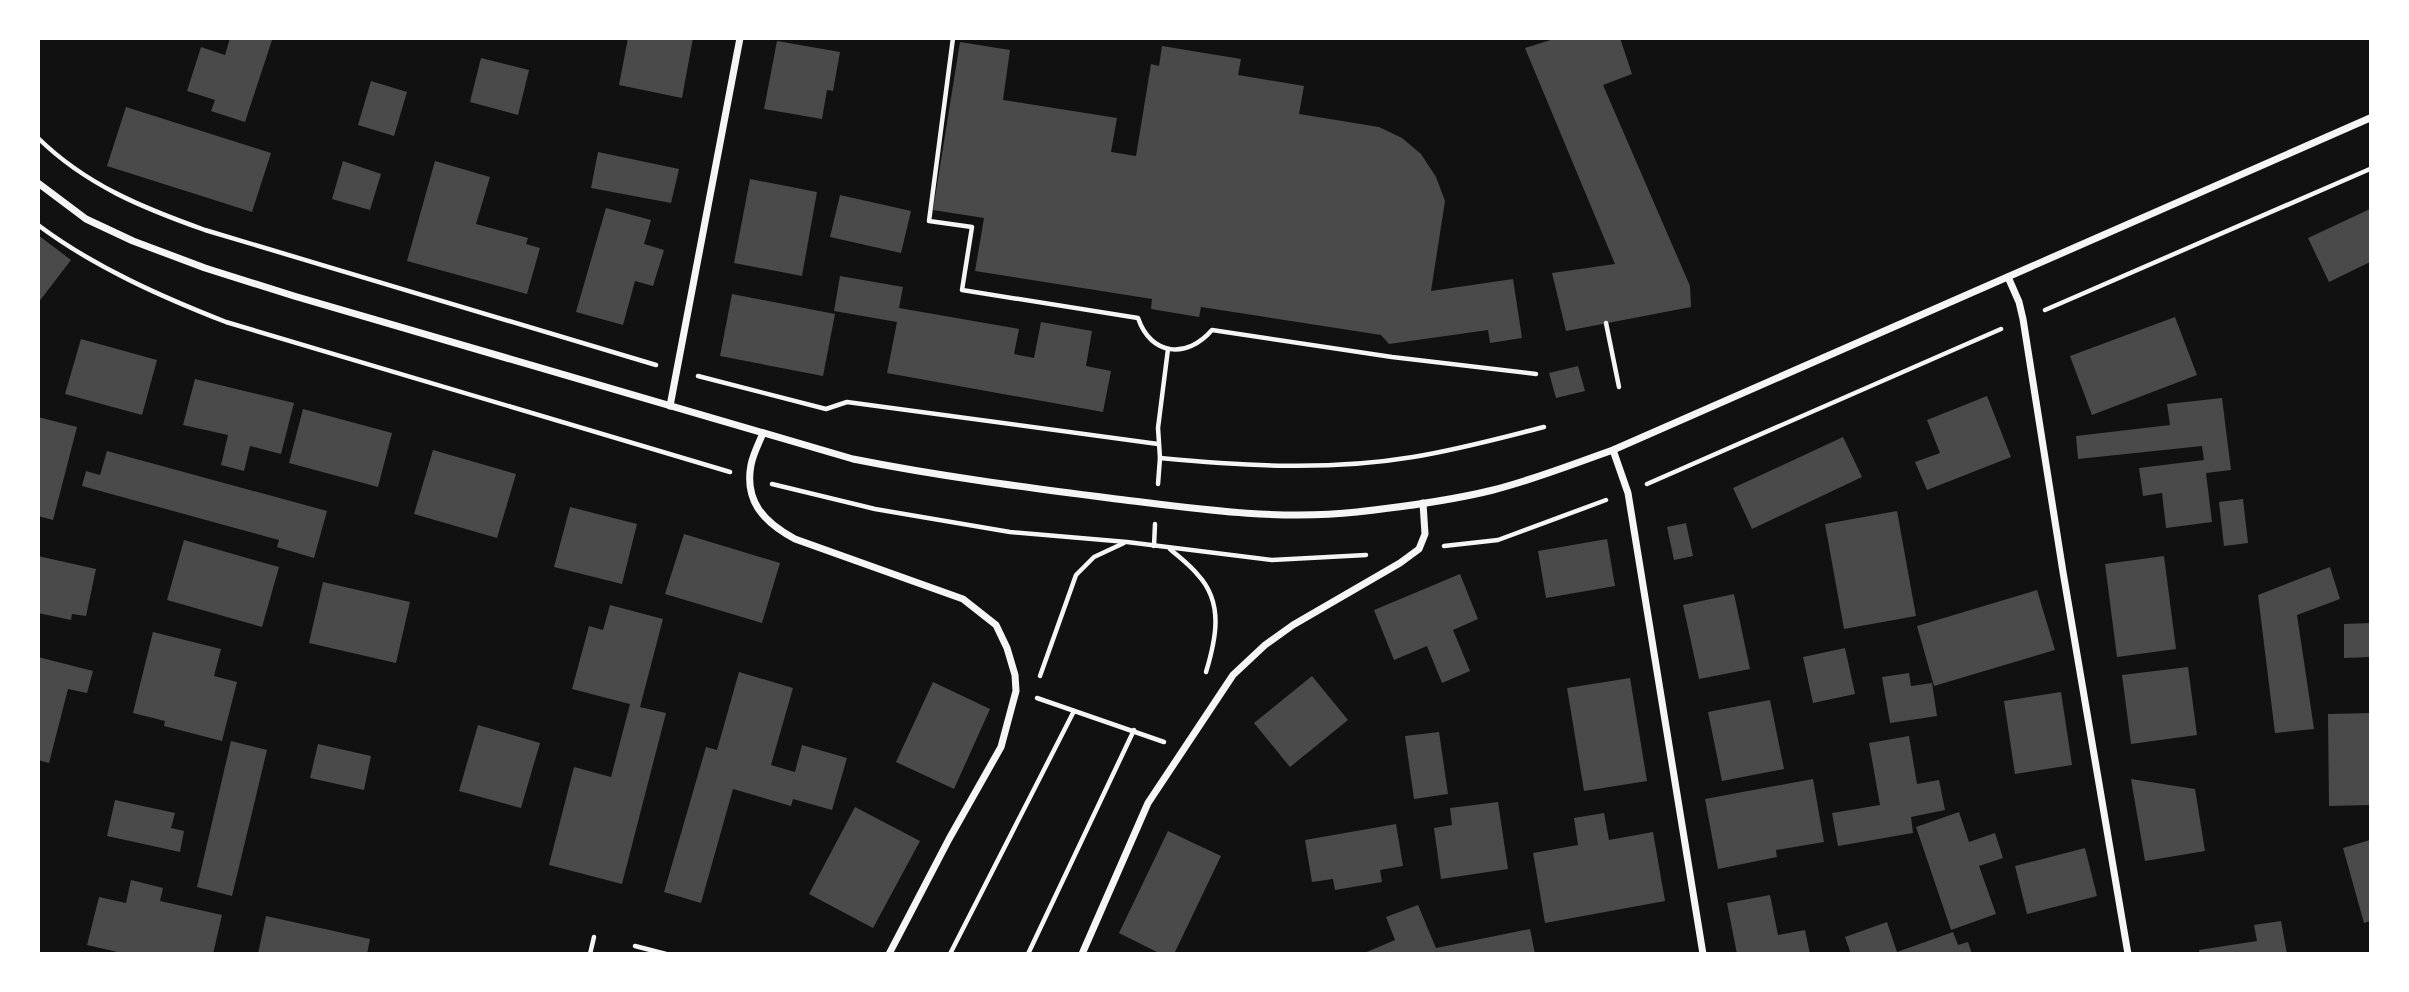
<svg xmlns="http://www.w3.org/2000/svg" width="2409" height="992" font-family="Ubuntu,sans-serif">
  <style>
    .building { fill: #4a4a4a }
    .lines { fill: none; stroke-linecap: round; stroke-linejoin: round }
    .path { stroke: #f5f5f5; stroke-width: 4.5 }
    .minor { stroke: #f5f5f5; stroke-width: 7 }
  </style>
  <rect width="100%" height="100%" fill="#111"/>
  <g class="building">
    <path d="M 230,38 L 272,40 L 245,122 L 211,111 L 215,100 L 187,91 L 201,47 L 225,55 Z"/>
    <path d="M 628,38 L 693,38 L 682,98 L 619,85 Z"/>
    <path d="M 1557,38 L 1620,38 L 1632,74 L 1603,85 L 1690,286 L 1691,307 L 1566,331 L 1552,273 L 1615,264 L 1525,48 Z"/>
    <path d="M 777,41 L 840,52 L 833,91 L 827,90 L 822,119 L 764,109 Z"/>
    <path d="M 960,42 L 1010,50 L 1003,100 L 1117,118 L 1111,152 L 1136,156 L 1151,64 L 1159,66 L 1162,46 L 1241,59 L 1238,75 L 1304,86 L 1299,114 L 1379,127 L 1402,138 L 1421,154 L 1436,177 L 1445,201 L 1431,291 L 1513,279 L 1522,338 L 1490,343 L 1488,330 L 1389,344 L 1381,335 L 1201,307 L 1199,317 L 1151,309 L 1152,299 L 975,271 L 984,218 L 933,210 Z"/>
    <path d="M 481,58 L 529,70 L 518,115 L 470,102 Z"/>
    <path d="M 371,81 L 407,92 L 394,136 L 358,125 Z"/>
    <path d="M 126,107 L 271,153 L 252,212 L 107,166 Z"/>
    <path d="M 598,152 L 679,169 L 671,203 L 591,188 Z"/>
    <path d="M 343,161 L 381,174 L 370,210 L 332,199 Z"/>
    <path d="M 435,161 L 490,177 L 476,224 L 528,238 L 526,244 L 540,248 L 527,294 L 407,261 Z"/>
    <path d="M 750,179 L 817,192 L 802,276 L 734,263 Z"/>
    <path d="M 840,195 L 911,211 L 901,253 L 830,237 Z"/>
    <path d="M 606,208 L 651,220 L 644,244 L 664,250 L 653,286 L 635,281 L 623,325 L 576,312 Z"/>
    <path d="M 2370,209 L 2370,262 L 2329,282 L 2308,238 Z"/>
    <path d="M 38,235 L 71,260 L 38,303 Z"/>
    <path d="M 840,276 L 903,287 L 899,308 L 1019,329 L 1014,354 L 1034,358 L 1041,322 L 1092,331 L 1086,366 L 1111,371 L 1103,412 L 887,373 L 897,322 L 834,311 Z"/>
    <path d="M 732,294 L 835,314 L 823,376 L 720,356 Z"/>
    <path d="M 2175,317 L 2197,375 L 2092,415 L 2070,356 Z"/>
    <path d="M 81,339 L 157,360 L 142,415 L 65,394 Z"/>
    <path d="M 1578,366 L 1585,391 L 1556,398 L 1549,373 Z"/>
    <path d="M 195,379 L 294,403 L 281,454 L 250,446 L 244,471 L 221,465 L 228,435 L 183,425 Z"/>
    <path d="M 1987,396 L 2011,457 L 1927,490 L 1915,462 L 1940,453 L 1927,420 Z"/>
    <path d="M 2222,398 L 2231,470 L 2206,473 L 2212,522 L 2166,528 L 2162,493 L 2143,496 L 2139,468 L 2204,460 L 2202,446 L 2078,459 L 2076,436 L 2170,425 L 2167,404 Z"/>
    <path d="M 303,409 L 392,433 L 378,487 L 289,463 Z"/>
    <path d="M 38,417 L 77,427 L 53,520 L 38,516 Z"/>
    <path d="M 1843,437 L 1862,477 L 1752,529 L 1733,488 Z"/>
    <path d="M 433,450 L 516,474 L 497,538 L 414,514 Z"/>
    <path d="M 107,451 L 327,511 L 314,558 L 277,547 L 279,540 L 82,486 L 86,471 L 100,475 Z"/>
    <path d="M 2243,499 L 2248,543 L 2224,546 L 2219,502 Z"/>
    <path d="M 570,507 L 637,524 L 622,584 L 554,567 Z"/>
    <path d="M 1897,511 L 1916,616 L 1844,629 L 1825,524 Z"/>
    <path d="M 1686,523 L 1693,556 L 1674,560 L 1667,527 Z"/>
    <path d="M 684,534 L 780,563 L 762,623 L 665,594 Z"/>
    <path d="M 1607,539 L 1615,586 L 1546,598 L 1538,551 Z"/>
    <path d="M 184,540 L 279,567 L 262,627 L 167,600 Z"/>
    <path d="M 38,556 L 96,569 L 86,616 L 72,614 L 71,620 L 38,613 Z"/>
    <path d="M 2164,556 L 2176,649 L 2117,657 L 2105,564 Z"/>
    <path d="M 2330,567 L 2340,599 L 2297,615 L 2314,729 L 2275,733 L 2258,595 Z"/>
    <path d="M 1460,574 L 1478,619 L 1453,630 L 1470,671 L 1442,683 L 1427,646 L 1394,660 L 1374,610 Z"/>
    <path d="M 323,582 L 410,602 L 396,663 L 309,643 Z"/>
    <path d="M 2037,590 L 2055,650 L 1934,686 L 1917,626 Z"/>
    <path d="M 1734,594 L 1750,669 L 1699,679 L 1683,605 Z"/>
    <path d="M 610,605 L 663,619 L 640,707 L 666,713 L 622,884 L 549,865 L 574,767 L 611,777 L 630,704 L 572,689 L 589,626 L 603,630 Z"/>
    <path d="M 2370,623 L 2370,657 L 2344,658 L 2344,624 Z"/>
    <path d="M 153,632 L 221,649 L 214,676 L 237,682 L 222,741 L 164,726 L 165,721 L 133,713 Z"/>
    <path d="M 1845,648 L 1855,694 L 1813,703 L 1803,657 Z"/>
    <path d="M 38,657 L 93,671 L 87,693 L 68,689 L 49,763 L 38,760 Z"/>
    <path d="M 2188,667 L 2197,735 L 2131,744 L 2122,675 Z"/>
    <path d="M 739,672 L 793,688 L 771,765 L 795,772 L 802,745 L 847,758 L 832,810 L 793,799 L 791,806 L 733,789 L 701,903 L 664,892 L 706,747 L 717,750 Z"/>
    <path d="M 1909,673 L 1911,686 L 1932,683 L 1937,716 L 1890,723 L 1882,677 Z"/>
    <path d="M 1312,676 L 1348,720 L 1290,767 L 1254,723 Z"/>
    <path d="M 1630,678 L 1647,781 L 1584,791 L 1567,688 Z"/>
    <path d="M 933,682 L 990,709 L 954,789 L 896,762 Z"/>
    <path d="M 2061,692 L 2072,765 L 2015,774 L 2004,701 Z"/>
    <path d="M 1770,700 L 1784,769 L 1722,781 L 1708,712 Z"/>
    <path d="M 2370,713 L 2370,805 L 2329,806 L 2328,714 Z"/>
    <path d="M 478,725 L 540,743 L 521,808 L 459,791 Z"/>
    <path d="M 1439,732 L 1448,794 L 1414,799 L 1405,736 Z"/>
    <path d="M 1909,736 L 1917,784 L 1939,780 L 1945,810 L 1911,817 L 1913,833 L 1838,846 L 1832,813 L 1880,805 L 1869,743 Z"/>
    <path d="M 231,741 L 267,750 L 232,896 L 197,887 Z"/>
    <path d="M 318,744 L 371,756 L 364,790 L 310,778 Z"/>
    <path d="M 1813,779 L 1824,842 L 1776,850 L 1777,857 L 1718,869 L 1705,799 Z"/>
    <path d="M 2131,779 L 2195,789 L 2205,851 L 2145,861 Z"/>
    <path d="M 115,800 L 175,813 L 171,828 L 184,831 L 180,852 L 107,836 Z"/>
    <path d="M 1498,802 L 1508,869 L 1441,879 L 1434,828 L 1452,825 L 1450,808 Z"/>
    <path d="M 855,807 L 920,841 L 873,928 L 809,894 Z"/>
    <path d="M 1959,812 L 1969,842 L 1995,833 L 2003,858 L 1979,866 L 1996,914 L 1951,930 L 1916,827 Z"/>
    <path d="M 1604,813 L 1609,840 L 1653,832 L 1665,901 L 1545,923 L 1533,853 L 1578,845 L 1574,818 Z"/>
    <path d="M 1396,824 L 1403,866 L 1380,870 L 1382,882 L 1335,890 L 1333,879 L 1312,882 L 1305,840 Z"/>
    <path d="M 1168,831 L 1221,856 L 1174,954 L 1161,954 L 1119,933 Z"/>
    <path d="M 2370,840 L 2370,921 L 2364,923 L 2343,848 Z"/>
    <path d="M 2085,848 L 2097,896 L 2027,914 L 2015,866 Z"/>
    <path d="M 131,880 L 163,888 L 160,901 L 222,915 L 213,954 L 126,954 L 87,945 L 99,897 L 126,903 Z"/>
    <path d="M 1770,895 L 1778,935 L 1805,930 L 1810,954 L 1737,954 L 1727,903 Z"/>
    <path d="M 1418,905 L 1438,953 L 1436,948 L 1530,929 L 1535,954 L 1362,954 L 1395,940 L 1386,917 Z"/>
    <path d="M 266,916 L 370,939 L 367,954 L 258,954 Z"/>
    <path d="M 2281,921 L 2287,954 L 2200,954 L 2199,950 L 2257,941 L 2254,925 Z"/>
    <path d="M 1887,922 L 1897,952 L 1953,932 L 1958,945 L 1968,942 L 1972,954 L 1851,954 L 1845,937 Z"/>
  </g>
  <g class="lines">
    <g class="path">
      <path d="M 953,38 L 929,221 L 972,227 L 962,290 L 1138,318 C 1151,356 1187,359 1212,330 L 1392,357 L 1536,374"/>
      <path d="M 38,138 C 86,185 143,208 205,230 L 656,365"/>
      <path d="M 38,225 C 94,267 162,297 226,322 L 730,472"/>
      <path d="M 2045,310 L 2370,169"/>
      <path d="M 1606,323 L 1619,387"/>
      <path d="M 698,376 L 826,409 L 847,402 L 1158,444"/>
      <path d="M 1160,458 C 1244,466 1329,471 1413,457 C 1457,450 1501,438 1544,427"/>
      <path d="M 772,484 L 875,509 L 1010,532 L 1127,542 L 1272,560 L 1366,555"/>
      <path d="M 1158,484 L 1160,458 L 1158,428 L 1168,349"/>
      <path d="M 1647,484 L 2001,329"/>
      <path d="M 1154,546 L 1155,524"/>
      <path d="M 1444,546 L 1498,540 L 1606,500"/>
      <path d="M 1170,549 C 1179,557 1190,565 1198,575 C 1224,603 1216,639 1206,672"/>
      <path d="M 1040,676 L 1076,575 L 1094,557 L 1124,543"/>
      <path d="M 1037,698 L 1164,742"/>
      <path d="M 635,946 L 666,954"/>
      <path d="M 590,954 L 594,937"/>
      <path d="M 950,954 L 1074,711"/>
      <path d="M 1028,954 L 1134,730"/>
    </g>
    <g class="minor">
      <path d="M 38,183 L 86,219 L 133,241 L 205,268 L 294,296 L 853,459 C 938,476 1023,487 1109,498 C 1191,508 1274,521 1357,512 C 1402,507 1449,501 1493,490 C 1533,480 1573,464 1613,450 L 2370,118"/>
      <path d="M 2008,277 L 2019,302 L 2023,319 L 2063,572 L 2128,954"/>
      <path d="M 670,406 L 740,38"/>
      <path d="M 763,433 C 759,443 753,454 751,465 C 744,502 765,523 795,539 L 963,599 L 996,625 L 1007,648 L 1015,675 L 1016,691 L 1001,747 L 949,839 L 889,954"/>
      <path d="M 1613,450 L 1628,493 L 1703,954"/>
      <path d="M 1082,954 L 1148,803 L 1233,675 L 1265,645 L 1293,625 L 1400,563 L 1419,549 L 1425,534 L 1423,503"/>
    </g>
  </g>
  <rect width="2409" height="992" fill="none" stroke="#ffffff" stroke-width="80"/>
</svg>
